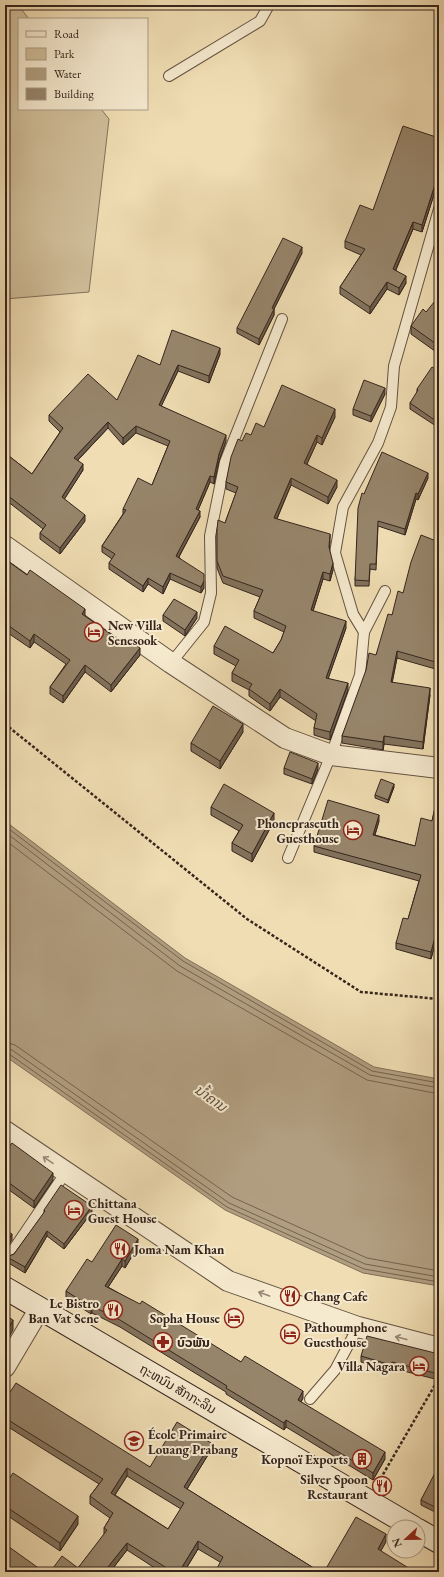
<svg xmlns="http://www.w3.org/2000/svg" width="444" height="1577" font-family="'EB Garamond','Noto Sans Lao',serif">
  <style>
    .green { fill: #d0be9a; stroke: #83725c }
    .water { fill: #b19e80; stroke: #806e58 }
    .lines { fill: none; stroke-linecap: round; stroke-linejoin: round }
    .shore { stroke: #74624e; stroke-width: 1 }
    .lane-casing { stroke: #645342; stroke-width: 12 }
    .street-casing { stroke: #645342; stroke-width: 22 }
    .secondary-casing { stroke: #36251d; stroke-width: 24 }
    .path { stroke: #36251d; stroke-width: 2.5; stroke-dasharray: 3 2; stroke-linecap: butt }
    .lane { stroke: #f5e9ce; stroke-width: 10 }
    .street { stroke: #f5e9ce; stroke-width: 20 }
    .secondary { stroke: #f5e9ce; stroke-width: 22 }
    .wall { fill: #82725c; stroke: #36251d; fill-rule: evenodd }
    .shaded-wall { fill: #6a5d4b; stroke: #36251d }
    .building { fill: #97856b; stroke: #36251d; fill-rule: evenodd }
    .oneway { stroke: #968776 }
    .labels { text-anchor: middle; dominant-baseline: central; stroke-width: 4; stroke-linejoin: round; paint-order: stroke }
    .poi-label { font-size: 13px; font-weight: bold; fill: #36251d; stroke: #f5e9ce; text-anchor: start }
    .street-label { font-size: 13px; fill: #36251d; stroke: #f5e9ce }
    .water-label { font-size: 14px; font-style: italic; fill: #5b493b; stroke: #f5e9ce }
  </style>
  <rect width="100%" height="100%" fill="#f0ddb3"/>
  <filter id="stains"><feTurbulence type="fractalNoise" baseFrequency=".005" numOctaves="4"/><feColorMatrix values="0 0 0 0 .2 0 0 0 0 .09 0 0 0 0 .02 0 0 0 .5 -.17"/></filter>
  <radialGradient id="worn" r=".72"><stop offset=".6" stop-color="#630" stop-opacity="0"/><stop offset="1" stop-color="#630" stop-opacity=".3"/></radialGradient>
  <path class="green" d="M 5,5 L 18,5 L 29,19 L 19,19 L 19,109 L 101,109 L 109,119 L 89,292 L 5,299 Z"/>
  <path class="water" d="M 5,821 L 185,958 L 374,1067 L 439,1079 L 439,1286 L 363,1273 L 225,1210 L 5,1056 Z"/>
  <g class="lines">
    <g class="shore">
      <path d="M 5,826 L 183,961 L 372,1071 L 439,1083"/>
      <path d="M 5,832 L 180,966 L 370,1075 L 439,1088"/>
      <path d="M 5,840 L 177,971 L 367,1080 L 439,1094"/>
      <path d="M 5,1042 L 15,1045 L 232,1197 L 367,1258 L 439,1271"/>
      <path d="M 5,1048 L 12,1050 L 229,1203 L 365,1264 L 439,1277"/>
      <path d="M 5,1053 L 9,1054 L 227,1207 L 364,1269 L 439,1282"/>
    </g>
    <defs>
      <g id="lane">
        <path d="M 169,76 L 260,21 L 269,5"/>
        <path d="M 385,591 L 364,632 L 353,614 L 335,553 L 343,507 L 378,443 L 391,407 L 394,366 L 439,209"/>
        <path d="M 171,663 L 204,622 L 211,593 L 210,536 L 225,462 L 282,319"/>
        <path d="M 288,858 L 331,755 L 360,675 L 364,632"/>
        <path d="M 9,1256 L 66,1172"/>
        <path d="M 310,1399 L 335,1370 L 358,1327"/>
      </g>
      <g id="street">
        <path d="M 5,546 L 171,663 L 285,738 L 331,755 L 439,768"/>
        <path d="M 5,1131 L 228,1281 L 358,1327 L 439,1348"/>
        <path d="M 5,1367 L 40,1308"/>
      </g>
      <g id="secondary">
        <path d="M 5,1288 L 413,1527"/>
        <path d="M 418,1530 L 439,1542"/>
      </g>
    </defs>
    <use href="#lane" class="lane-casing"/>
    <use href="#street" class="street-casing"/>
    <use href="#secondary" class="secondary-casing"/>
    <g class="path">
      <path d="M 5,724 L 247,919 L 361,992 L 439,999"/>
      <path d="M 378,1483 L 439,1378"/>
    </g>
    <use href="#lane" class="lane"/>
    <use href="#street" class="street"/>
    <use href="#secondary" class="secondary"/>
  </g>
  <g class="wall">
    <path d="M 439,138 L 439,179 L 422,232 L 413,229 L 396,270 L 406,283 L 399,295 L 387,289 L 370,314 L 340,294 L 340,287 L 361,255 L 345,248 L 345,241 L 373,210 Z"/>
    <path d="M 302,253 L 274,309 L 274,315 L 259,345 L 237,333 L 237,328 Z"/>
    <path d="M 439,304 L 439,354 L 411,334 L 411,326 L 426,312 Z"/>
    <path d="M 220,354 L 209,383 L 178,371 L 161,406 L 226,441 L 219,461 L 214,484 L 210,482 L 198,510 L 200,517 L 179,557 L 204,588 L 201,593 L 170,579 L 163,594 L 148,584 L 143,592 L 109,569 L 109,563 L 112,559 L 102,552 L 102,546 L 123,514 L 123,509 L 152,485 L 168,446 L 136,433 L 123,445 L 108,428 L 78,460 L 83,470 L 64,499 L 85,521 L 60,554 L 40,539 L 40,533 L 43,529 L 7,501 L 5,504 L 5,453 L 32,474 L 60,432 L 49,421 L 49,415 L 117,400 L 160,365 Z"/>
    <path d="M 439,371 L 436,426 L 410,409 L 410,403 L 417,393 L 417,389 Z"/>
    <path d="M 385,394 L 371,422 L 353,415 L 353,409 Z"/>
    <path d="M 335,417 L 322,445 L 317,442 L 307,464 L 337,487 L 328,504 L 291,485 L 277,519 L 330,541 L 329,549 L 333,570 L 330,581 L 323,579 L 313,611 L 346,628 L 328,678 L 348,690 L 330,740 L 314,735 L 314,728 L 316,721 L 280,697 L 270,711 L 249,696 L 249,690 L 232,681 L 232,673 L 236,666 L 214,654 L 214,646 L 273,653 L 281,640 L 284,632 L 254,618 L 254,611 L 260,597 L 223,583 L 217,568 L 217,529 L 225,523 L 236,493 L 226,489 L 226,482 L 242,441 L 264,427 Z"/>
    <path d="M 428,478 L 418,500 L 416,499 L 405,535 L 378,526 L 376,570 L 370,569 L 369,586 L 355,586 L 355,580 L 364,494 Z"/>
    <path d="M 439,542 L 439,670 L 397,658 L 392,682 L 430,695 L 423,749 L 384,744 L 383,750 L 342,743 L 342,736 L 376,655 L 392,615 L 403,593 Z"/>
    <path d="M 5,559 L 27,575 L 85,616 L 140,655 L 111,692 L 85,672 L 63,703 L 50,694 L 50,687 L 66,664 L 34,642 L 30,648 L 5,631 Z"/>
    <path d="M 163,615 L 197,618 L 185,636 L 163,621 Z"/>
    <path d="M 243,732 L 220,769 L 191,751 L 191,743 Z"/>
    <path d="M 284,768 L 318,769 L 312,784 L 284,774 Z"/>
    <path d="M 394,787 L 388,803 L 375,798 L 375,795 Z"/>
    <path d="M 439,790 L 439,929 L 431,959 L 396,949 L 396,943 L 408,919 L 419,881 L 314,852 L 314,846 L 379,821 L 375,835 L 415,846 L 432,821 Z"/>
    <path d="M 211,807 L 274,821 L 252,862 L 232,851 L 232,843 L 239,831 L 211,815 Z"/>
    <path d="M 5,1146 L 53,1180 L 34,1208 L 5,1187 Z"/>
    <path d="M 44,1210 L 92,1212 L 64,1249 L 47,1236 L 25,1273 L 7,1262 L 7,1257 L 14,1254 L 44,1213 Z"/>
    <path d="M 138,1246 L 125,1268 L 122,1266 L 108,1287 L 241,1362 L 303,1398 L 301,1402 L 385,1459 L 373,1480 L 286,1427 L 284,1430 L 226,1394 L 226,1392 L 120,1327 L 92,1313 L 91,1314 L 66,1298 L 66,1291 L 92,1262 Z"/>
    <path d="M 439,1354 L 439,1362 L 435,1379 L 392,1368 L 391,1370 L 361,1362 L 361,1356 Z"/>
    <path d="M 5,1400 L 150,1467 L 211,1450 L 187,1489 L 320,1572 L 220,1562 L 198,1549 L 184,1572 L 161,1572 L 127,1550 L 110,1572 L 50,1572 L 78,1568 L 104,1535 L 104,1528 L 110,1518 L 90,1504 L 90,1496 L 99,1484 L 5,1425 ZM 127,1476 L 181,1509 L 168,1529 L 115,1495 Z"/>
    <path d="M 439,1468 L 439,1514 L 421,1505 L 421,1500 Z"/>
    <path d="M 5,1485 L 78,1524 L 60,1551 L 5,1514 Z"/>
  </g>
  <g class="shaded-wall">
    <path d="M 439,172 L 439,179 L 422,232 L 422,225 Z"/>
    <path d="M 413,222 L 413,229 L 393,276 L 393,269 Z"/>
    <path d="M 302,247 L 302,253 L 274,309 L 274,315 L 259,345 L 259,339 L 272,308 Z"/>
    <path d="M 406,276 L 406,283 L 399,295 L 399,288 Z"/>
    <path d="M 387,282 L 387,289 L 370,314 L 370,307 Z"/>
    <path d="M 220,348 L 220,354 L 209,383 L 209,376 Z"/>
    <path d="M 178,365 L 178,371 L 159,411 L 159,405 Z"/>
    <path d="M 385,388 L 385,394 L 371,422 L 371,416 Z"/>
    <path d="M 335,409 L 335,417 L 322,445 L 322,438 Z"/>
    <path d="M 439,416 L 439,422 L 436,426 L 436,421 Z"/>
    <path d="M 108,422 L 108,428 L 74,464 L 74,458 Z"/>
    <path d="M 136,426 L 136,433 L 123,445 L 123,438 Z"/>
    <path d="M 226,435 L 226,441 L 219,461 L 214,484 L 214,477 L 219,454 Z"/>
    <path d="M 317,435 L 317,442 L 304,470 L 304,463 Z"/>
    <path d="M 83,464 L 83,470 L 62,503 L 62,497 Z"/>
    <path d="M 428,473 L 428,478 L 418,500 L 418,494 Z"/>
    <path d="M 210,476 L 210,482 L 196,515 L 196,509 Z"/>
    <path d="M 291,478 L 291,485 L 274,525 L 274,518 Z"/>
    <path d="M 337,480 L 337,487 L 328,504 L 328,497 Z"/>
    <path d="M 416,493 L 416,499 L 405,535 L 405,529 Z"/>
    <path d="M 7,495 L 7,501 L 5,504 L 5,498 Z"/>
    <path d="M 200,511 L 200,517 L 176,562 L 176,556 Z"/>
    <path d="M 85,515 L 85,521 L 60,554 L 60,548 Z"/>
    <path d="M 330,534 L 330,541 L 329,554 L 329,547 Z"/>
    <path d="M 333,563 L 333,570 L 330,581 L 330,574 Z"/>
    <path d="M 323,572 L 323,579 L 311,617 L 311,610 Z"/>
    <path d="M 170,573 L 170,579 L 163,594 L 163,587 Z"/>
    <path d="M 148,578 L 148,584 L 143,592 L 143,586 Z"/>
    <path d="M 204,581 L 204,588 L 201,593 L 201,587 Z"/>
    <path d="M 85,609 L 85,617 L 82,614 Z"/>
    <path d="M 197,612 L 197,618 L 185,636 L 185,630 Z"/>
    <path d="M 346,621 L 346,628 L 326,685 L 326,678 Z"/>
    <path d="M 34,634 L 34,642 L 30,648 L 30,641 Z"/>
    <path d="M 140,648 L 140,655 L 111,692 L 111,685 Z"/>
    <path d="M 397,651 L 397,658 L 391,689 L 391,682 Z"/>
    <path d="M 85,665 L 85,672 L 63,703 L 63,696 Z"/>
    <path d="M 348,683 L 348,690 L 330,740 L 330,732 Z"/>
    <path d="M 430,688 L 430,695 L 423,749 L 423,742 Z"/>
    <path d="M 280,689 L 280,697 L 270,711 L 270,704 Z"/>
    <path d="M 243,724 L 243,732 L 220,769 L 220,761 Z"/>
    <path d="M 384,736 L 384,744 L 383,750 L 383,742 Z"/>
    <path d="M 318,763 L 318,769 L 312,784 L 312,779 Z"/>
    <path d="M 394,784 L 394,787 L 388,803 L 388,800 Z"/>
    <path d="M 274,813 L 274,821 L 252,862 L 252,854 Z"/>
    <path d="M 379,815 L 379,821 L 373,841 L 373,835 Z"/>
    <path d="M 439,922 L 439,929 L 431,959 L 431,952 Z"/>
    <path d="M 53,1173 L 53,1180 L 34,1208 L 34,1201 Z"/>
    <path d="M 92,1206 L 92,1212 L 64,1249 L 64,1244 Z"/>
    <path d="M 47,1231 L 47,1236 L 25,1273 L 25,1267 Z"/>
    <path d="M 12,1234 L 12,1240 L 5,1250 L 5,1245 Z"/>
    <path d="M 138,1239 L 138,1246 L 125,1268 L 125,1261 Z"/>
    <path d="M 122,1259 L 122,1266 L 105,1292 L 105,1286 Z"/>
    <path d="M 92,1306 L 92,1313 L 91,1314 L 91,1307 Z"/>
    <path d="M 13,1320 L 13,1330 L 5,1344 L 5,1335 Z"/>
    <path d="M 439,1357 L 439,1362 L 435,1379 L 435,1373 Z"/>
    <path d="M 303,1391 L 303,1398 L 298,1407 L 298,1400 Z"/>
    <path d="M 286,1420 L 286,1427 L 284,1430 L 284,1423 Z"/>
    <path d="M 211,1443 L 211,1450 L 184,1494 L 184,1487 Z"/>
    <path d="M 385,1452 L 385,1459 L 373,1480 L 373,1473 Z"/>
    <path d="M 127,1468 L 127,1476 L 111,1501 L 111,1493 Z"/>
    <path d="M 78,1516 L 78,1524 L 60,1551 L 60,1543 Z"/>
    <path d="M 386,1534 L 386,1542 L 378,1556 L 378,1549 Z"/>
    <path d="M 198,1541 L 198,1549 L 184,1572 L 179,1572 Z"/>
    <path d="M 127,1543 L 127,1550 L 110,1572 L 104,1572 Z"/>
  </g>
  <g class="building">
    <path d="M 403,126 L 439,138 L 439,172 L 422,225 L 413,222 L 393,269 L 406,276 L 399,288 L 387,282 L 370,307 L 340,287 L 365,249 L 345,241 L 360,205 L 373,210 Z"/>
    <path d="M 283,238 L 302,247 L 272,308 L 274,309 L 259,339 L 237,328 Z"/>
    <path d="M 435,301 L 439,304 L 439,346 L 411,326 L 423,309 L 426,312 Z"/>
    <path d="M 172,330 L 220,348 L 209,376 L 178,365 L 159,405 L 226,435 L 219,454 L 214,477 L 210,476 L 196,509 L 200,511 L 176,556 L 204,574 L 204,581 L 201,587 L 170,573 L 163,587 L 148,578 L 143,586 L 109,563 L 115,554 L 102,546 L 126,510 L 123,509 L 138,478 L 152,485 L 170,441 L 136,426 L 123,438 L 108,422 L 74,458 L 83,464 L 62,497 L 85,515 L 60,548 L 40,533 L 46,525 L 7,495 L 5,498 L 5,453 L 32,474 L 63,428 L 49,415 L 88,374 L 117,400 L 138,355 L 160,365 Z"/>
    <path d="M 432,367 L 439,371 L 439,416 L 436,421 L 410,403 L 418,390 L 417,389 Z"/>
    <path d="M 364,380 L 385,388 L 371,416 L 353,409 Z"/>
    <path d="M 282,385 L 335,409 L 322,438 L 317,435 L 304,463 L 337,480 L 328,497 L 291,478 L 274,518 L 330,534 L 329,547 L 333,563 L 330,574 L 323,572 L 311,610 L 346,621 L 326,678 L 348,683 L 330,732 L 314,728 L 317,714 L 280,689 L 270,704 L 249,689 L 252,684 L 232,673 L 239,660 L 214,646 L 225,626 L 273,653 L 281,640 L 286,626 L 254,611 L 263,590 L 223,576 L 217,561 L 217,529 L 218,520 L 225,523 L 238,487 L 226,482 L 231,457 L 238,439 L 242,441 L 246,433 L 251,435 L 256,423 L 264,427 Z"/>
    <path d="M 382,452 L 428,473 L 418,494 L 416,493 L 405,529 L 378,521 L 376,564 L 370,564 L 369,581 L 355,580 L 358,508 L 362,493 L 364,494 Z"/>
    <path d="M 421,535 L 439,542 L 439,663 L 397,651 L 391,682 L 430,688 L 423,742 L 384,736 L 383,742 L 342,736 L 366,670 L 369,653 L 376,655 L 388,614 L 392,615 L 398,591 L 403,593 L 411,562 Z"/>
    <path d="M 5,559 L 27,575 L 30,570 L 85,609 L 82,614 L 122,642 L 126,638 L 140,648 L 111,685 L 85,665 L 63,696 L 50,687 L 70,660 L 34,634 L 30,641 L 5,623 Z"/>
    <path d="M 174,599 L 197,612 L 185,630 L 163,615 Z"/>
    <path d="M 213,706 L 243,724 L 220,761 L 191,743 Z"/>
    <path d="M 290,752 L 318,763 L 312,779 L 284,768 Z"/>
    <path d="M 381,779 L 394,784 L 388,800 L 375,795 Z"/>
    <path d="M 224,784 L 274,813 L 252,854 L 232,843 L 243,825 L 211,807 Z"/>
    <path d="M 439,790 L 439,922 L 431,952 L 396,943 L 403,918 L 408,919 L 421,875 L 314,846 L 328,800 L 379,815 L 373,835 L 415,846 L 421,818 L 432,821 Z"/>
    <path d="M 12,1143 L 53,1173 L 34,1201 L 5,1180 L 5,1146 L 8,1148 Z"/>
    <path d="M 61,1185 L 92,1206 L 64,1244 L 47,1231 L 25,1267 L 7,1257 L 14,1254 L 45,1211 L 44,1210 Z"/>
    <path d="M 116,1225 L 138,1239 L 125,1261 L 122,1259 L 105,1286 L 140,1304 L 142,1301 L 241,1362 L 245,1356 L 303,1391 L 298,1400 L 385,1452 L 373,1473 L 286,1420 L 284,1423 L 226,1388 L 227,1386 L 120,1320 L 92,1306 L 91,1307 L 66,1291 L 87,1259 L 92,1262 Z"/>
    <path d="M 5,1230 L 12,1234 L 5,1245 Z"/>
    <path d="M 5,1315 L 13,1320 L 5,1335 Z"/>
    <path d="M 367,1336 L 439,1354 L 435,1373 L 392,1362 L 391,1365 L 361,1356 Z"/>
    <path d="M 16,1383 L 150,1467 L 177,1422 L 211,1443 L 184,1487 L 320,1572 L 215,1572 L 223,1557 L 198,1541 L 179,1572 L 173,1572 L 127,1543 L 104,1572 L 50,1572 L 62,1556 L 78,1568 L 107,1530 L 104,1528 L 113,1513 L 90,1496 L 103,1479 L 5,1418 L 5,1400 ZM 127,1468 L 184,1503 L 168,1529 L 111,1493 Z"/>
    <path d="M 438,1467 L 439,1468 L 439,1509 L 421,1500 Z"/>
    <path d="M 13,1473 L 78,1516 L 60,1543 L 5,1506 L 5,1485 Z"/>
    <path d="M 356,1517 L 386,1534 L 378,1549 L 415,1572 L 324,1572 Z"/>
    <path d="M 5,1544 L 44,1572 L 5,1572 Z"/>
  </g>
  <defs><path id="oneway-shaft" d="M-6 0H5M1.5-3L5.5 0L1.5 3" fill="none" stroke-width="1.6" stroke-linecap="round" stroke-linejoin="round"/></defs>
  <g class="oneway">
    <use href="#oneway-shaft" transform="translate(48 1160) rotate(-146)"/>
    <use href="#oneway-shaft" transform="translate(264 1294) rotate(-160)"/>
    <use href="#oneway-shaft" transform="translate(401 1338) rotate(-166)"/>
  </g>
  <defs>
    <symbol id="hotel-ring" viewBox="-11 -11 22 22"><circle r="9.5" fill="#f5e9ce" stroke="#8f2418" stroke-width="1.5"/><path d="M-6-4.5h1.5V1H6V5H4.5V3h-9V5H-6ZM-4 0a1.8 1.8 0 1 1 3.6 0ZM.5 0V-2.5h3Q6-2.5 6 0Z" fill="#8f2418"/></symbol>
    <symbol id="restaurant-ring" viewBox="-11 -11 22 22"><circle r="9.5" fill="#f5e9ce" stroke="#8f2418" stroke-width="1.5"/><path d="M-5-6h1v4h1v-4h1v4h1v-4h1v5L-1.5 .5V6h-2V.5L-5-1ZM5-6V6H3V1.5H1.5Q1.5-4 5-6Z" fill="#8f2418"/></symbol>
    <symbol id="pharmacy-ring" viewBox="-11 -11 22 22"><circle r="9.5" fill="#f5e9ce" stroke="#8f2418" stroke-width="1.5"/><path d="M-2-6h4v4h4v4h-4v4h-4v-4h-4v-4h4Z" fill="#8f2418"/></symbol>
    <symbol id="school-ring" viewBox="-11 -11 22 22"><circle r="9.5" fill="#f5e9ce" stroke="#8f2418" stroke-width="1.5"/><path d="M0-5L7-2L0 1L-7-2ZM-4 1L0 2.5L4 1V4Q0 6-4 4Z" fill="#8f2418"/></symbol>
    <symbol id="building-ring" viewBox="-11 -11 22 22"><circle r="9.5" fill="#f5e9ce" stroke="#8f2418" stroke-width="1.5"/><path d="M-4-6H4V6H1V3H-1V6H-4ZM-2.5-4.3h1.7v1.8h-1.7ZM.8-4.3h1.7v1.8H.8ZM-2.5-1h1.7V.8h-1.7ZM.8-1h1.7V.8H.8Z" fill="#8f2418"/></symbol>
  </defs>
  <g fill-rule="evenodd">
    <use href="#hotel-ring" x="83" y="621" width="22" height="22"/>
    <use href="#hotel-ring" x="342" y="819" width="22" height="22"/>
    <use href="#hotel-ring" x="63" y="1199" width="22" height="22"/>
    <use href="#restaurant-ring" x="109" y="1238" width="22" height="22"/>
    <use href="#restaurant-ring" x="279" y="1285" width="22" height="22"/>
    <use href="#restaurant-ring" x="102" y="1299" width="22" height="22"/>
    <use href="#hotel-ring" x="223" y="1307" width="22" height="22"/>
    <use href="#hotel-ring" x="279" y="1323" width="22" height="22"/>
    <use href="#pharmacy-ring" x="152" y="1331" width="22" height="22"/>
    <use href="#hotel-ring" x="408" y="1355" width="22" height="22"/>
    <use href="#school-ring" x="123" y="1430" width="22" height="22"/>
    <use href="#building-ring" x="351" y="1448" width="22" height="22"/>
    <use href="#restaurant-ring" x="371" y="1475" width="22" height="22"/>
  </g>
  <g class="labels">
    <g class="poi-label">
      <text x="108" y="625">New Villa<tspan x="108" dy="15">Senesook</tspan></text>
      <text x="339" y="823" text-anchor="end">Phonepraseuth<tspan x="339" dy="15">Guesthouse</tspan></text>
      <text x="88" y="1203">Chittana<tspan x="88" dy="15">Guest House</tspan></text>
      <text x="134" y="1249">Joma Nam Khan</text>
      <text x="304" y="1296">Chang Cafe</text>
      <text x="99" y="1303" text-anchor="end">Le Bistro<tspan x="99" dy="15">Ban Vat Sene</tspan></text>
      <text x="220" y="1318" text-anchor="end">Sopha House</text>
      <text x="304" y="1327">Pathoumphone<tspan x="304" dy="15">Guesthouse</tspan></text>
      <text x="177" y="1342">ບົວພັນ</text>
      <text x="405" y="1366" text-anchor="end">Villa Nagara</text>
      <text x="148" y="1434">École Primaire<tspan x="148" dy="15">Louang Prabang</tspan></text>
      <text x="348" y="1459" text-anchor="end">Kopnoï Exports</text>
      <text x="368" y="1479" text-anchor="end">Silver Spoon<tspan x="368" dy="15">Restaurant</tspan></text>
    </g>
    <g class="street-label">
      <text transform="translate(178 1389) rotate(30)">ຖະຫນົນ ສັກກະລິນ</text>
    </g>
    <g class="water-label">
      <text transform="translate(211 1098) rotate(35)">ນ້ຳຄານ</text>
    </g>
  </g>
  <rect width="444" height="1577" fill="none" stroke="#f0ddb3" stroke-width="20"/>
  <rect x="6" y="6" width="432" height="1565" fill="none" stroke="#36251d" stroke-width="2"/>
  <rect x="10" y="10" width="424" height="1557" fill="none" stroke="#36251d"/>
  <rect x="18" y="18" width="130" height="92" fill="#f5e9ce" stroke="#a99b87"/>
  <rect x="26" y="31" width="20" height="6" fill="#f5e9ce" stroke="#a99b87"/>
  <text x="54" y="38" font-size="12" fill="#36251d">Road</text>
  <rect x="26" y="48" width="20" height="12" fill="#d0be9a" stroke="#a99b87"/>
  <text x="54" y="58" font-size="12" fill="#36251d">Park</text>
  <rect x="26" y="68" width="20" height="12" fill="#b19e80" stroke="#a99b87"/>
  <text x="54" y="78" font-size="12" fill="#36251d">Water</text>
  <rect x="26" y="88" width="20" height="12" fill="#97856b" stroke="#a99b87"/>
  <text x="54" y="98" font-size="12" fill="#36251d">Building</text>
  <g transform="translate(406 1539) rotate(248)"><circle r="19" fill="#f5e9ce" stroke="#a99b87"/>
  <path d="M0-3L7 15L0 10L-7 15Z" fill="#8f2418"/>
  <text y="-6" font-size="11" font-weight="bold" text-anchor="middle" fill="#36251d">N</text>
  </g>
  <rect width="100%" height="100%" filter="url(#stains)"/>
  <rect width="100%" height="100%" fill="url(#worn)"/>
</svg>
